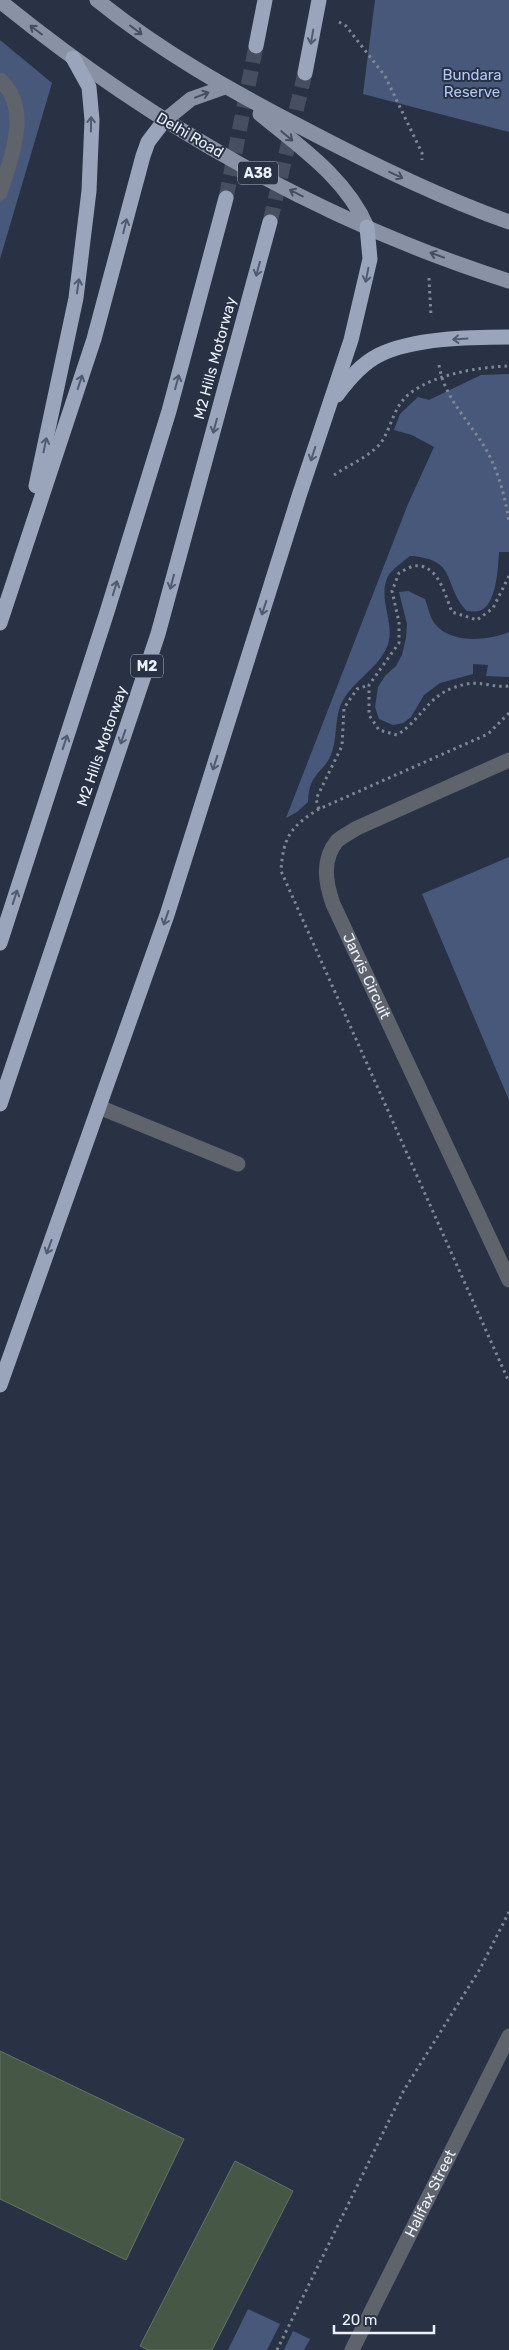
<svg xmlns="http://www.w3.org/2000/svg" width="509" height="2350" font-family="Rubik,sans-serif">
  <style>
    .green { fill: #48587b }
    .building { fill: #465746; stroke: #637462 }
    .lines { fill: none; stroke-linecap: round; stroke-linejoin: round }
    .highway-tunnel { stroke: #464e60; stroke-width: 15; stroke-dasharray: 15 8; stroke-linecap: butt }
    .path { stroke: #7f8796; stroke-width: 3; stroke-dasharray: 2.5 4; stroke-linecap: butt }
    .lane { stroke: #5e636c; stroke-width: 15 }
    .street { stroke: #5e636c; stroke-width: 15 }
    .primary { stroke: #8992a5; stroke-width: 15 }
    .highway { stroke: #9aa5bb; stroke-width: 15 }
    .oneway { stroke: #464f61 }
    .oneway2 { stroke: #515a6e }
    .labels { text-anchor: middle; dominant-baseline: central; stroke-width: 4; stroke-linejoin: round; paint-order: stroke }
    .shield { fill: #293244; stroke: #b0b7c5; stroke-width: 1 }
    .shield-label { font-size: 14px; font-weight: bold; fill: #eaf0fc }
    .park-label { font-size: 15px; fill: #b1c8f7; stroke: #293244 }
    .street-label { font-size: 15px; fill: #eaf0fc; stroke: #293244 }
  </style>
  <rect width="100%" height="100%" fill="#293244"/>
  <g class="green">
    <path d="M 375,0 L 509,0 L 509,132 L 363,94 Z"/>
    <path d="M 0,40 L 52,83 L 0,259 Z"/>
    <path d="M 509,374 L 509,552 L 499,552 C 498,567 497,606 479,611 C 476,612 471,611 467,611 C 442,585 459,559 410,556 C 404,561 392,569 388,576 C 376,601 399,627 385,651 C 375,670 354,681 343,700 C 334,716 338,734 332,752 C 325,773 309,771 308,802 L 297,812 L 286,818 L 408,504 L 434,447 L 412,435 L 394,430 L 400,414 L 418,397 L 429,400 L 481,375 Z"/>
    <path d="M 408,591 L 425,599 C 428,607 430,618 435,624 C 451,644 488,641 509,632 L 509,677 L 486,676 L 488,665 L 473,664 L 473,674 L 440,683 L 424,695 L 411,717 L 403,723 L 393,725 L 379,719 L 375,707 L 378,687 L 385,676 L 396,666 L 402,655 L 406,638 L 407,624 L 399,592 Z"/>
    <path d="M 509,857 L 509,1100 L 422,894 Z"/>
    <path d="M 248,2309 L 280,2324 L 267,2350 L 228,2350 Z"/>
    <path d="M 293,2331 L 310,2339 L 304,2350 L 284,2350 Z"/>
  </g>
  <g class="building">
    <path d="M 0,2051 L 184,2139 L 126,2260 L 0,2199 Z"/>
    <path d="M 235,2161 L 293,2191 L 212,2350 L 148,2350 L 140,2346 Z"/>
  </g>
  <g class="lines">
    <g class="highway-tunnel">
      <path d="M 226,198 L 256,46"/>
      <path d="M 270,222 L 305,73"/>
    </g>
    <g class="path">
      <path d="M 339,22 L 346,26 L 385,76 L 422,153 L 422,160"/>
      <path d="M 429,278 L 431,317"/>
      <path d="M 439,365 C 444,397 468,420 484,446 C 498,469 505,496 509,522"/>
      <path d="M 334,475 C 347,466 364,459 376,448 C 388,438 391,417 400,404 C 419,376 477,367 509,366"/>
      <path d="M 509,576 L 493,608 L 477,620 L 452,612 C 445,595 438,563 414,566 C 409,567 403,571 399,573 L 392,591 L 399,622 L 399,643 L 369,685 L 369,715 L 379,730 L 397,735 C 425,717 428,691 467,684 C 480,681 495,688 509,686"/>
      <path d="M 509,713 L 488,734 L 319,809 C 291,826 283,837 281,871 L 509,1382"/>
      <path d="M 319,809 L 316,799 L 342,746 L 344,708 L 357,689 L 369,685"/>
      <path d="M 277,2350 L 404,2090 L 480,1969 L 509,1912"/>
    </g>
    <g class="lane">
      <path d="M 0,80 C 32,108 11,159 0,193"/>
      <path d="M 99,1107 L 238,1164"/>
    </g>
    <g class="street">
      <path id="s1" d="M 509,760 L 357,828 C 351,832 342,836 337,841 C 321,860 326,884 333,904 L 509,1280"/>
      <path id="s2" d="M 352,2350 L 509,2036"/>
    </g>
    <g class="primary">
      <path d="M 97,0 C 160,51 228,89 299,126 C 367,162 436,196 509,222"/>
      <path d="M 0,1 C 151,124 323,222 509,281"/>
      <path d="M 260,114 C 300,147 346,178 367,227"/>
      <path d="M 164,121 L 191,99 L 225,87"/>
    </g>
    <g class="highway">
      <path d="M 256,46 L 265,0"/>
      <path d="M 305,73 L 319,0"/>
      <path d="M 337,395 C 348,380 361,364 379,355 C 413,338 471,337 509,337"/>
      <path d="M 36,486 L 76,298 L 89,191 L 92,120 L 89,87 L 73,58"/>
      <path d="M 0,623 L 94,339 L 143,156 L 148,142 L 164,121"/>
      <path d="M 0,943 L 107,612 L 169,411 L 226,198"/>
      <path d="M 0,1104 L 158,634 L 270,222"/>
      <path d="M 0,1385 L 167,915 L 299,496 L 351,340 L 370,259 L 367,227"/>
    </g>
  </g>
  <defs><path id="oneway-shaft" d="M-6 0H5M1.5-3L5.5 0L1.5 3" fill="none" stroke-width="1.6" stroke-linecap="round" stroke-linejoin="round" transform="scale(1.25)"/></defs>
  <g class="oneway">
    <use href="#oneway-shaft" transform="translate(36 30) rotate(-143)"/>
    <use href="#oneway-shaft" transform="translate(136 30) rotate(37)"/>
    <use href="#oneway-shaft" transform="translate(202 95) rotate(-21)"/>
    <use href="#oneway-shaft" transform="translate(287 136) rotate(40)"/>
    <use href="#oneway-shaft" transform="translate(396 175) rotate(25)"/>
    <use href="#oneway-shaft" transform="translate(296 193) rotate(-153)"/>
    <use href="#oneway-shaft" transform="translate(437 255) rotate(-160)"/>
  </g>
  <g class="oneway2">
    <use href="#oneway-shaft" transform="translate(312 37) rotate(100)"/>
    <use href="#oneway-shaft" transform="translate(91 124) rotate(-89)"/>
    <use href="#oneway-shaft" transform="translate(125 226) rotate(-76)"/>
    <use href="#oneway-shaft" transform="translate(258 269) rotate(105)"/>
    <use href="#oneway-shaft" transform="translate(367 275) rotate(101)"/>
    <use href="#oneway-shaft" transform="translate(78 286) rotate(-82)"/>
    <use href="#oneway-shaft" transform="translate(460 339) rotate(176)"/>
    <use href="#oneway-shaft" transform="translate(80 382) rotate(-72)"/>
    <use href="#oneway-shaft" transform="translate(177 382) rotate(-75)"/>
    <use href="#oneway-shaft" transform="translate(215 426) rotate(105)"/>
    <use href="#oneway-shaft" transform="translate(45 445) rotate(-78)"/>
    <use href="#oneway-shaft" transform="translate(313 454) rotate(108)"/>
    <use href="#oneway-shaft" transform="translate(172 582) rotate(105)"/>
    <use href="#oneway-shaft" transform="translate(115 588) rotate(-73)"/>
    <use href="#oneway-shaft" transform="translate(264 608) rotate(108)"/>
    <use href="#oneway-shaft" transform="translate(123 737) rotate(109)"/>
    <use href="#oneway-shaft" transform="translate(65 742) rotate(-72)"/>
    <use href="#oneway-shaft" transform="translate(215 763) rotate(108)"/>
    <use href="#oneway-shaft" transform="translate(15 897) rotate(-72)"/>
    <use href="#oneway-shaft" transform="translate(166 918) rotate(109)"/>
    <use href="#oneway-shaft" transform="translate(49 1247) rotate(110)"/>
  </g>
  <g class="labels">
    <g class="shield">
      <rect x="238" y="161.5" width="40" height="23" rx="4"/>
      <rect x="131" y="654.5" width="32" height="23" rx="4"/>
    </g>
    <g class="shield-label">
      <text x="258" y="173">A38</text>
      <text x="147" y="666">M2</text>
    </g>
    <g class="park-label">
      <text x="472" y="75">Bundara<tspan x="472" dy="17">Reserve</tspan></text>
    </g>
    <g class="street-label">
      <text transform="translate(190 135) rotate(30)">Delhi Road</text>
      <text transform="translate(215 358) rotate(-75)">M2 Hills Motorway</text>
      <text transform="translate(102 746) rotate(-71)">M2 Hills Motorway</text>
      <text stroke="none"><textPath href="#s1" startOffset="336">Jarvis Circuit</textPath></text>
      <text stroke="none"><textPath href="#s2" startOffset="175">Halifax Street</textPath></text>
    </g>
  </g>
  <path d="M334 2325v8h100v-8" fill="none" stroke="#eaf0fc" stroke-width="2.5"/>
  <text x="342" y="2325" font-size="15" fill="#eaf0fc" stroke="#293244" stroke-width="4" paint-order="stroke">20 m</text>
</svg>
